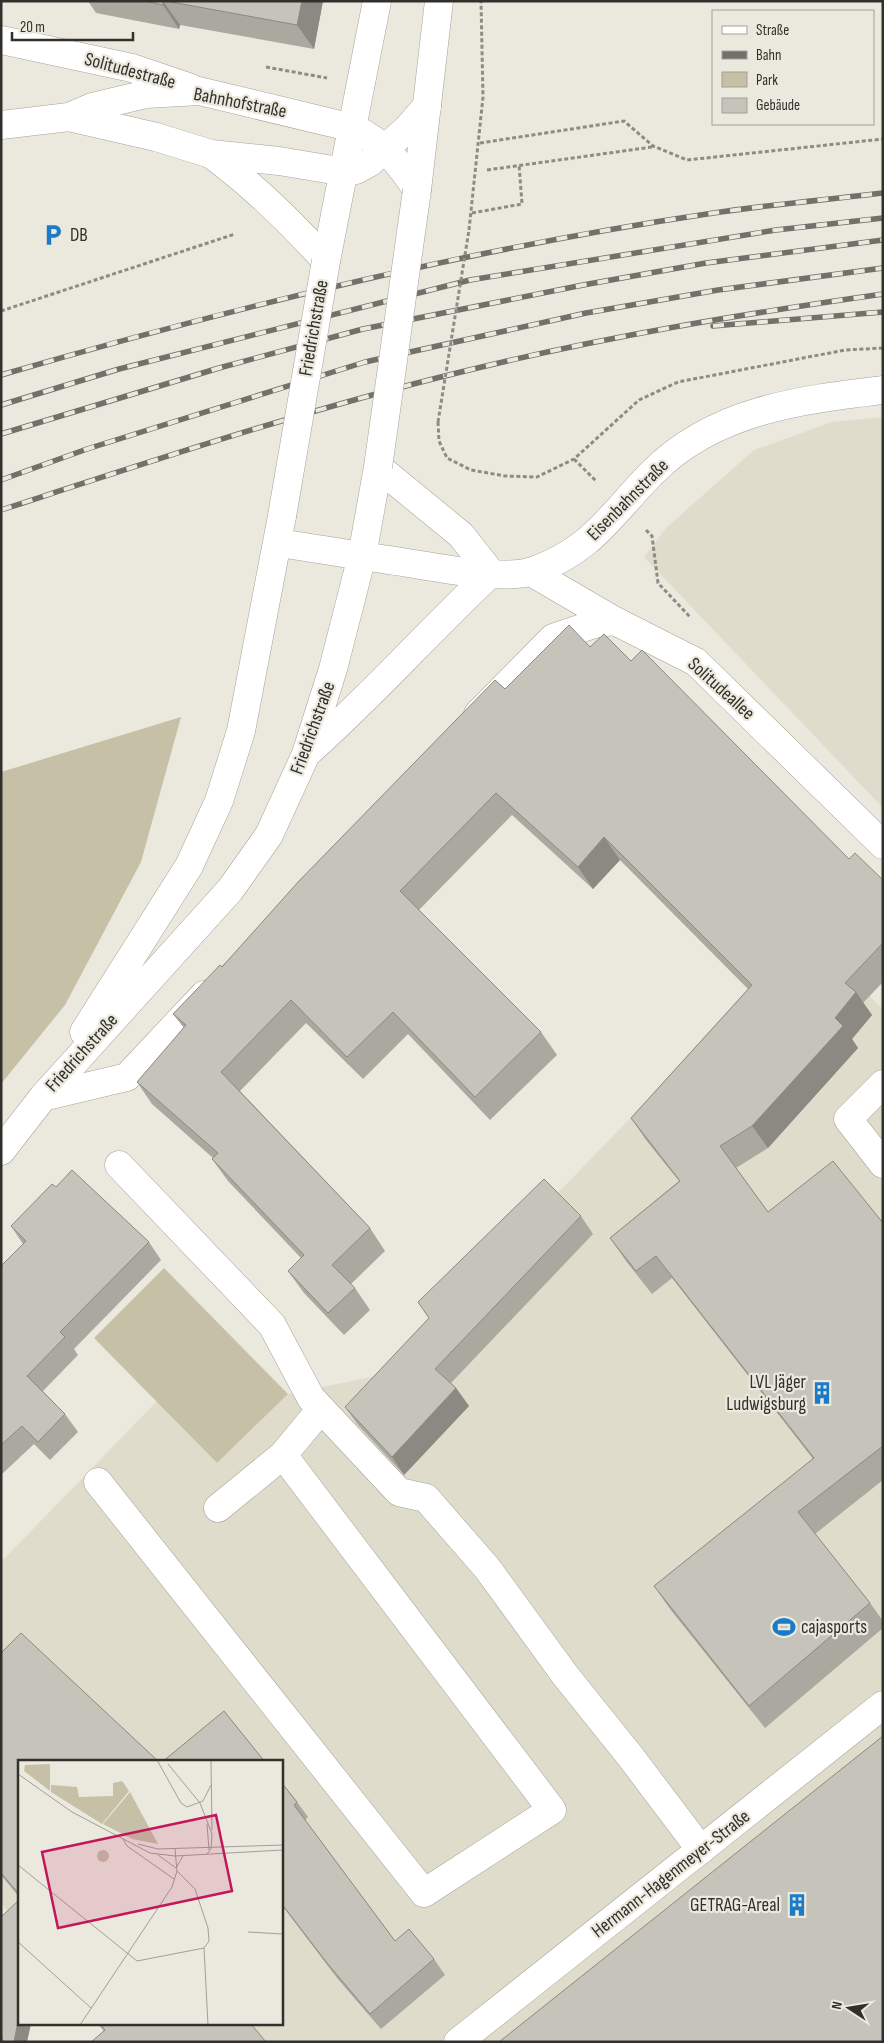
<svg xmlns="http://www.w3.org/2000/svg" width="884" height="2043" font-family="'Sofia Sans Condensed',sans-serif">
  <style>
    .built { fill: #dfdccb }
    .green { fill: #c6c1a6 }
    .lines { fill: none; stroke-linecap: round; stroke-linejoin: round }
    .minor-casing { stroke: #a5a399; stroke-width: 29 }
    .major-casing { stroke: #a5a399; stroke-width: 29 }
    .path { stroke: #8d8c84; stroke-width: 3; stroke-dasharray: 4 2.5; stroke-linecap: butt }
    .minor { stroke: #fff; stroke-width: 28 }
    .major { stroke: #fff; stroke-width: 28 }
    .rail-casing { stroke: #71706a; stroke-width: 5.5 }
    .rail { stroke: #ebe9de; stroke-width: 4; stroke-dasharray: 11; stroke-linecap: butt }
    .major-bridge-casing { stroke: #a5a399; stroke-width: 29; stroke-linecap: butt }
    .path-bridge { stroke: #8d8c84; stroke-width: 3; stroke-dasharray: 4 2.5; stroke-linecap: butt }
    .major-bridge { stroke: #fff; stroke-width: 28 }
    .wall { fill: #aaa9a0 }
    .shaded-wall { fill: #8b8982 }
    .building { fill: #c6c4ba; stroke: #8b8982 }
    .labels { text-anchor: middle; dominant-baseline: central; stroke-width: 4.5; stroke-linejoin: round; paint-order: stroke }
    .street-label { font-size: 19px; fill: #31302c; stroke: #ebe9de }
    .poi-label { font-size: 19px; fill: #31302c; stroke: #ebe9de; text-anchor: start }
    .inset-road { fill: none; stroke: #a19f97; stroke-width: 1 }
    .view { fill: #c2185b; fill-opacity: 0.15; stroke: #c2185b; stroke-width: 2.5 }
    .inset-edge { fill: none; stroke: #31302c; stroke-width: 2.5 }
  </style>
  <rect width="100%" height="100%" fill="#ebe9de"/>
  <g class="built">
    <path d="M 883,417 L 883,808 L 644,557 L 666,528 L 754,450 L 832,422 Z"/>
    <path d="M 808,935 L 883,1009 L 883,2042 L 112,2042 L 98,2024 L 281,2024 L 281,1762 L 19,1762 L 19,1926 L 1,1903 L 1,1562 L 157,1401 L 217,1463 L 288,1394 L 381,1375 Z"/>
  </g>
  <g class="green">
    <path d="M 181,717 L 141,862 L 65,1005 L 1,1084 L 1,772 Z"/>
    <path d="M 164,1268 L 288,1394 L 217,1463 L 94,1338 Z"/>
  </g>
  <g class="lines">
    <defs>
      <g id="minor">
        <path d="M 1,40 L 132,68 L 191,88"/>
        <path d="M 69,117 L 156,137 L 211,154 L 279,161 L 345,172 L 356,170 L 369,163 L 408,128 L 427,106"/>
        <path d="M 1,125 L 69,117 L 92,107 L 146,94 L 199,91 L 353,128 C 382,141 401,165 417,190"/>
        <path d="M 211,154 C 254,186 290,221 326,261"/>
        <path d="M 278,543 C 319,549 360,556 402,562 C 434,567 503,581 533,571 C 593,550 611,514 653,472 C 715,410 800,400 883,390"/>
        <path d="M 531,572 L 615,621 L 696,662 L 883,845"/>
        <path d="M 478,714 L 553,638 L 594,624 L 615,621"/>
        <path d="M 883,1084 L 848,1119 L 883,1164"/>
        <path d="M 43,1097 L 127,1077 L 204,995"/>
        <path d="M 119,1165 L 272,1325 L 311,1398 L 399,1492 L 426,1498 L 487,1568 L 565,1675 L 630,1756 L 701,1850"/>
        <path d="M 98,1482 L 424,1893 L 552,1810 L 283,1455 L 321,1409"/>
        <path d="M 218,1508 L 283,1455"/>
        <path d="M 458,2042 L 883,1705"/>
      </g>
      <g id="major">
        <path d="M 417,190 L 439,1"/>
        <path d="M 326,261 L 377,1"/>
        <path d="M 84,1032 L 189,866 L 219,801 L 241,731 L 282,516"/>
        <path d="M 1,1151 L 43,1097 L 230,890 L 269,835 L 306,754 L 333,669 L 362,556 L 378,467 L 461,535 L 491,573 C 428,632 371,697 306,754"/>
      </g>
    </defs>
    <use href="#minor" class="minor-casing"/>
    <use href="#major" class="major-casing"/>
    <g class="path">
      <path d="M 266,67 L 327,78"/>
      <path d="M 480,143 L 624,121 L 653,146 L 687,160 L 883,139"/>
      <path d="M 487,170 L 652,147"/>
      <path d="M 472,213 L 522,204 L 519,164"/>
      <path d="M 469,230 L 483,97 L 481,1"/>
      <path d="M 1,311 L 235,234"/>
      <path d="M 438,422 L 439,441 L 447,458 L 471,470 L 505,476 L 537,477 L 574,459 L 639,400 L 678,382 L 845,350 L 883,348"/>
      <path d="M 574,459 L 597,482"/>
      <path d="M 646,530 L 652,536 L 658,583 L 691,618"/>
    </g>
    <use href="#minor" class="minor"/>
    <use href="#major" class="major"/>
    <defs>
      <g id="rail">
        <path d="M 713,326 L 883,312"/>
        <path d="M 1,375 C 231,308 470,249 707,214 C 765,205 824,200 883,193"/>
        <path d="M 1,405 L 119,369 L 470,280 L 776,230 L 883,218"/>
        <path d="M 1,434 L 219,368 L 363,329 L 583,285 L 706,263 L 883,240"/>
        <path d="M 1,480 L 87,449 L 365,362 L 586,313 L 718,290 L 883,268"/>
        <path d="M 1,510 C 155,460 308,409 465,371 C 603,337 742,314 883,294"/>
      </g>
    </defs>
    <use href="#rail" class="rail-casing"/>
    <use href="#rail" class="rail"/>
    <defs>
      <g id="major-bridge">
        <path d="M 378,467 L 417,190"/>
        <path d="M 282,516 L 326,261"/>
      </g>
    </defs>
    <use href="#major-bridge" class="major-bridge-casing"/>
    <path class="path-bridge" d="M 438,422 L 469,230"/>
    <use href="#major-bridge" class="major-bridge"/>
  </g>
  <g class="wall">
    <path d="M 88,1 L 323,1 L 314,49 L 180,25 L 179,29 L 96,13 Z"/>
    <path d="M 590,647 L 631,661 L 849,859 L 883,880 L 883,982 L 863,1003 L 872,1015 L 852,1039 L 858,1048 L 768,1148 L 736,1168 L 768,1212 L 883,1223 L 883,1480 L 815,1534 L 870,1603 L 883,1621 L 883,1628 L 765,1728 L 670,1609 L 654,1586 L 813,1459 L 672,1278 L 652,1294 L 626,1261 L 610,1238 L 679,1181 L 646,1140 L 631,1118 L 748,989 L 620,860 L 593,889 L 512,815 L 419,910 L 541,1032 L 557,1055 L 490,1120 L 408,1034 L 363,1079 L 306,1023 L 240,1091 L 370,1228 L 385,1251 L 351,1284 L 355,1288 L 370,1310 L 344,1335 L 304,1293 L 288,1271 L 301,1258 L 228,1181 L 212,1159 L 213,1158 L 152,1104 L 137,1082 L 184,1028 L 173,1014 L 505,689 Z"/>
    <path d="M 56,1187 L 149,1242 L 161,1260 L 74,1349 L 78,1355 L 43,1391 L 65,1414 L 78,1432 L 50,1460 L 34,1444 L 1,1475 L 1,1266 L 23,1244 L 11,1226 Z"/>
    <path d="M 581,1216 L 593,1234 L 451,1383 L 456,1388 L 469,1406 L 404,1475 L 358,1425 L 345,1407 L 429,1318 Z"/>
    <path d="M 1,1653 L 19,1762 L 19,1897 L 1,1875 Z"/>
    <path d="M 281,1782 L 297,1802 L 308,1817 L 305,1820 L 395,1941 L 434,1959 L 445,1975 L 381,2029 L 337,1978 L 281,1904 Z"/>
    <path d="M 98,2024 L 251,2024 L 104,2031 Z"/>
  </g>
  <g class="shaded-wall">
    <path d="M 163,1 L 180,25 L 179,29 L 163,5 Z"/>
    <path d="M 302,1 L 323,1 L 314,49 L 297,25 Z"/>
    <path d="M 604,837 L 620,860 L 593,889 L 578,867 Z"/>
    <path d="M 856,992 L 872,1015 L 852,1039 L 858,1048 L 768,1148 L 752,1126 L 835,1018 Z"/>
    <path d="M 456,1388 L 469,1406 L 404,1475 L 392,1457 Z"/>
    <path d="M 19,2016 L 19,2024 L 31,2024 L 27,2042 L 14,2042 Z"/>
  </g>
  <g class="building">
    <path d="M 145,1 L 163,1 L 163,5 Z"/>
    <path d="M 166,1 L 302,1 L 297,25 Z"/>
    <path d="M 569,625 L 590,647 L 604,634 L 631,661 L 642,650 L 849,859 L 855,853 L 883,880 L 883,943 L 845,983 L 856,992 L 835,1018 L 843,1026 L 752,1126 L 720,1146 L 768,1212 L 833,1161 L 883,1223 L 883,1446 L 798,1512 L 870,1603 L 749,1706 L 654,1586 L 814,1458 L 656,1256 L 636,1271 L 610,1238 L 680,1181 L 631,1118 L 752,985 L 604,837 L 578,867 L 496,793 L 400,891 L 541,1032 L 475,1097 L 393,1012 L 347,1057 L 291,1000 L 221,1072 L 370,1228 L 332,1265 L 355,1288 L 328,1313 L 288,1271 L 304,1255 L 212,1159 L 218,1153 L 137,1082 L 186,1025 L 173,1014 L 220,965 L 222,967 L 299,881 L 495,680 L 505,689 Z"/>
    <path d="M 72,1170 L 149,1242 L 60,1332 L 65,1337 L 27,1376 L 65,1414 L 38,1442 L 22,1426 L 1,1445 L 1,1266 L 26,1241 L 11,1226 L 52,1184 L 56,1187 Z"/>
    <path d="M 544,1179 L 581,1216 L 435,1369 L 456,1388 L 392,1457 L 345,1407 L 429,1318 L 418,1302 Z"/>
    <path d="M 21,1633 L 159,1762 L 19,1762 L 19,1894 L 1,1873 L 1,1653 Z"/>
    <path d="M 224,1711 L 265,1762 L 162,1762 Z"/>
    <path d="M 883,1736 L 883,2042 L 499,2042 Z"/>
    <path d="M 281,1782 L 297,1802 L 294,1805 L 395,1941 L 409,1929 L 434,1959 L 370,2014 L 327,1963 L 281,1903 Z"/>
    <path d="M 19,1900 L 19,2016 L 14,2042 L 5,2042 L 2,2039 L 1,2042 L 1,1917 Z"/>
    <path d="M 100,2024 L 251,2024 L 266,2042 L 91,2042 L 105,2030 Z"/>
  </g>
  <defs>
    <symbol id="parking-bare" viewBox="-9 -9 18 18"><path d="M-3.5-5.5H1a3.5 3.5 0 0 1 0 7H-1V5.5H-3.5ZM-1-3.4V-.6H.8a1.4 1.4 0 0 0 0-2.8Z" fill="#1c7bc7" stroke="#ebe9de" stroke-width="2.5" paint-order="stroke"/></symbol>
    <symbol id="building-bare" viewBox="-9 -9 18 18"><path d="M-4-6H4V6H1V3H-1V6H-4ZM-2.5-4.3h1.7v1.8h-1.7ZM.8-4.3h1.7v1.8H.8ZM-2.5-1h1.7V.8h-1.7ZM.8-1h1.7V.8H.8Z" fill="#1c7bc7" stroke="#ebe9de" stroke-width="2.5" paint-order="stroke"/></symbol>
    <symbol id="stadium-bare" viewBox="-9 -9 18 18"><path d="M0-5a6.5 5 0 1 0 0 10a6.5 5 0 1 0 0-10ZM-3.5-1.8h7v3.6h-7Z" fill="#1c7bc7" stroke="#ebe9de" stroke-width="2.5" paint-order="stroke"/></symbol>
  </defs>
  <g fill-rule="evenodd">
    <use href="#parking-bare" x="37" y="219" width="32" height="32"/>
    <use href="#building-bare" x="806" y="1377" width="32" height="32"/>
    <use href="#stadium-bare" x="768" y="1611" width="32" height="32"/>
    <use href="#building-bare" x="781" y="1889" width="32" height="32"/>
  </g>
  <g class="labels">
    <g class="street-label">
      <text transform="translate(130 71) rotate(15)">Solitudestraße</text>
      <text transform="translate(240 103) rotate(11)">Bahnhofstraße</text>
      <text transform="translate(314 328) rotate(-80)">Friedrichstraße</text>
      <text transform="translate(628 500) rotate(-45)">Eisenbahnstraße</text>
      <text transform="translate(721 689) rotate(42)">Solitudeallee</text>
      <text transform="translate(313 728) rotate(-70)">Friedrichstraße</text>
      <text transform="translate(82 1053) rotate(-48)">Friedrichstraße</text>
      <text transform="translate(671 1874) rotate(-38)">Hermann-Hagenmeyer-Straße</text>
    </g>
    <g class="poi-label">
      <text x="70" y="235">DB</text>
      <text x="806" y="1382" text-anchor="end">LVL Jäger<tspan x="806" dy="22">Ludwigsburg</tspan></text>
      <text x="801" y="1627">cajasports</text>
      <text x="780" y="1905" text-anchor="end">GETRAG-Areal</text>
    </g>
  </g>
  <g transform="translate(18 1760)">
    <rect width="265" height="265" fill="#ebe9de"/>
    <path d="M 32,4 L 32,31 L 6,11 L 7,5 ZM 104,21 L 111,31 L 84,64 L 33,32 L 33,25 L 59,27 L 61,37 L 95,36 L 95,23 ZM 112,32 L 140,84 L 114,79 L 85,64 ZM79 96a6 6 0 1 1 12 0a6 6 0 1 1-12 0Z" fill="#c6c1a6"/>
    <path class="inset-road" d="M 139,0 L 163,43 L 169,47 L 185,41 L 193,25M 193,0 L 194,70M 150,4 L 182,43 L 194,74 L 193,89 L 189,94M 0,14 L 54,52 L 132,93 L 157,96 L 265,90M 189,64 L 191,90M 105,79 L 109,86 L 156,119M 120,84 L 140,89 L 265,85M 157,89 L 159,111 L 177,129 L 190,168 L 191,181 L 186,188 L 190,265M 140,95 L 158,108 L 165,96M 0,105 L 119,201 L 186,188M 230,172 L 265,174M 0,182 L 73,248M 62,265 L 154,127 L 159,111"/>
    <path class="view" d="M 198,55 L 214,131 L 40,168 L 24,92 Z"/>
    <rect width="265" height="265" class="inset-edge"/>
  </g>
  <rect width="884" height="2043" fill="none" stroke="#31302c" stroke-width="5"/>
  <rect x="712" y="10" width="162" height="115" fill="#ebe9de" stroke="#a19f97"/>
  <rect x="722" y="26" width="25" height="8" fill="#ffffff" stroke="#a19f97"/>
  <text x="756" y="35" font-size="15" fill="#31302c">Straße</text>
  <rect x="722" y="51" width="25" height="8" fill="#71706a" stroke="#a19f97"/>
  <text x="756" y="60" font-size="15" fill="#31302c">Bahn</text>
  <rect x="722" y="72" width="25" height="15" fill="#c6c1a6" stroke="#a19f97"/>
  <text x="756" y="85" font-size="15" fill="#31302c">Park</text>
  <rect x="722" y="98" width="25" height="15" fill="#c6c4ba" stroke="#a19f97"/>
  <text x="756" y="110" font-size="15" fill="#31302c">Gebäude</text>
  <g transform="translate(849 2008) rotate(282)" stroke="#ebe9de" stroke-width="4" paint-order="stroke">
  <path d="M0-4L9 19L0 12L-9 19Z" fill="#31302c"/>
  <text y="-8" font-size="14" font-weight="bold" text-anchor="middle" fill="#31302c">N</text>
  </g>
  <path d="M12 32v8h121v-8" fill="none" stroke="#31302c" stroke-width="2.5"/>
  <text x="20" y="32" font-size="15" fill="#31302c" stroke="#ebe9de" stroke-width="4" paint-order="stroke">20 m</text>
</svg>
